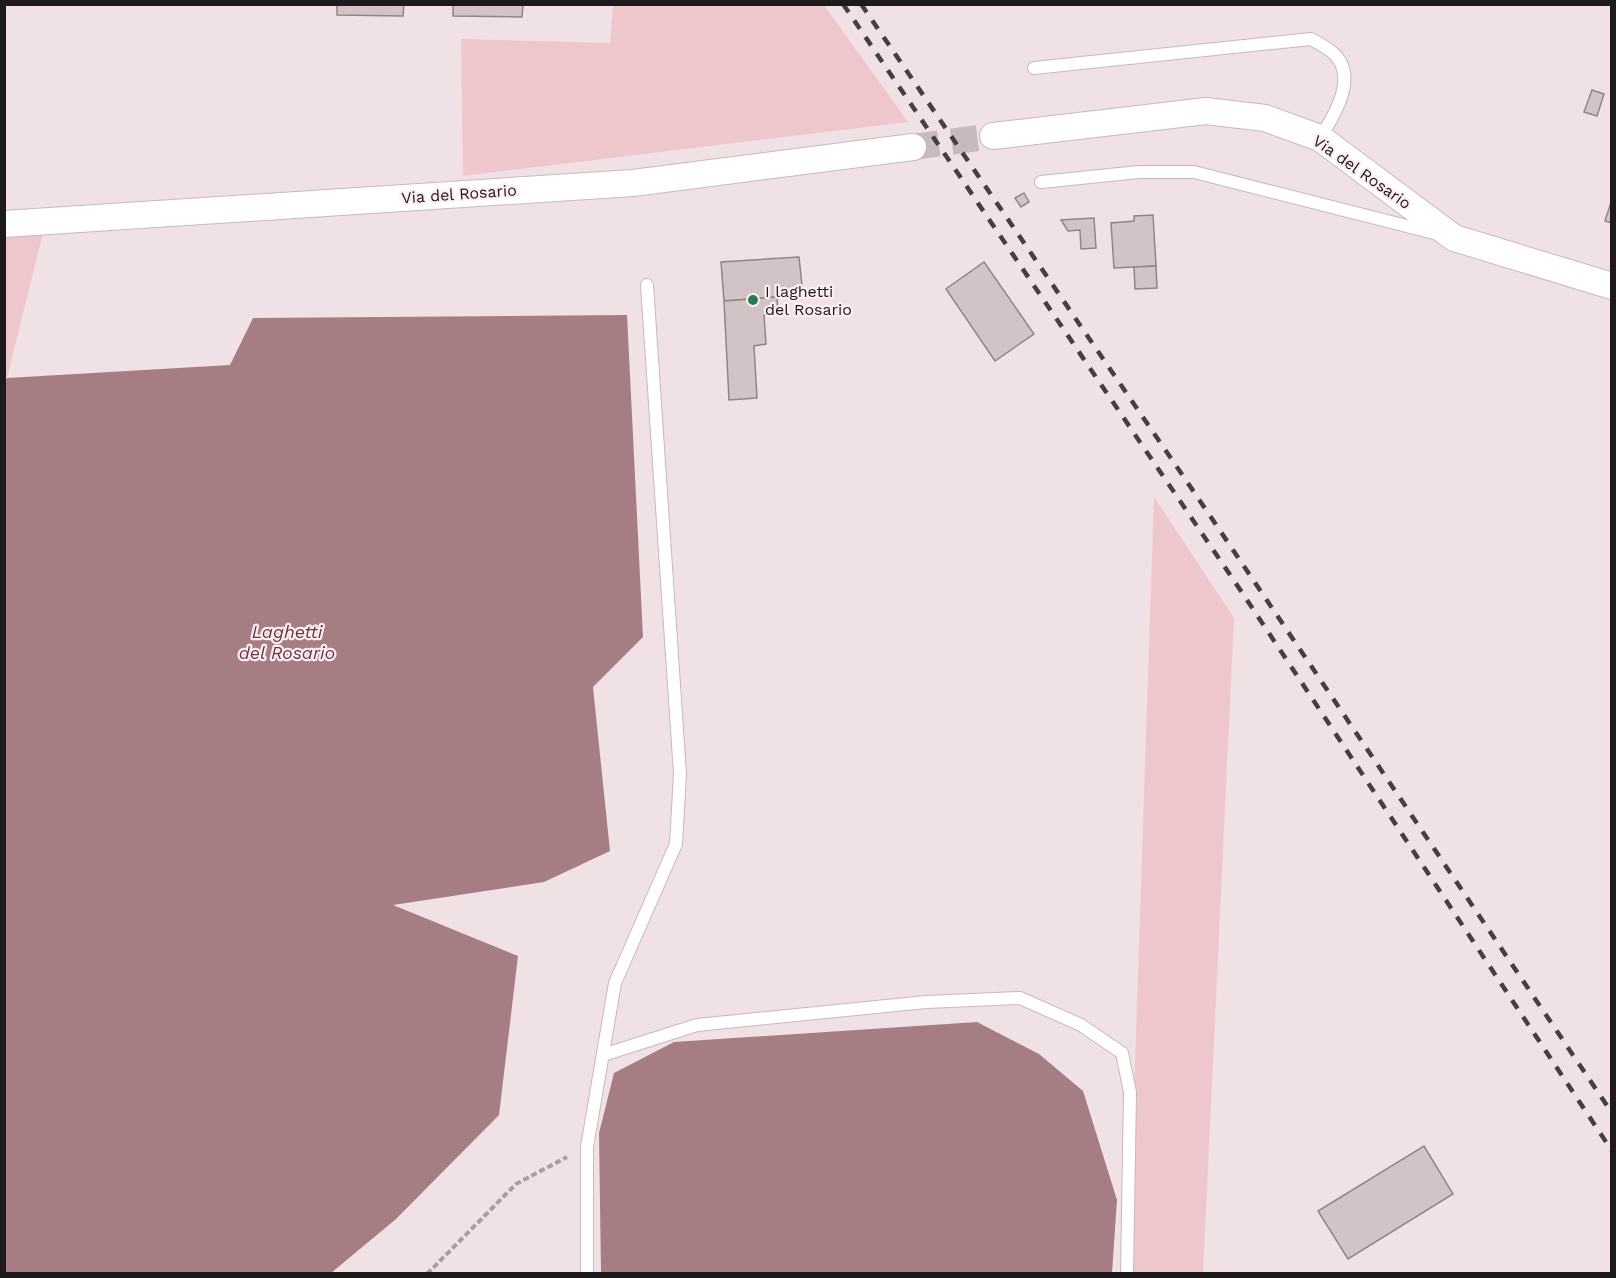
<svg xmlns="http://www.w3.org/2000/svg" width="1616" height="1278" font-family="'Work Sans',sans-serif">
  <style>
    .green { fill: #eec7cc }
    .water { fill: #a57d83 }
    .building { fill: #d2c4c6; stroke: #918586; stroke-width: 1.5 }
    .lines { fill: none; stroke-linecap: round; stroke-linejoin: round }
    .minor-tunnel { stroke: #c6babc; stroke-width: 26; stroke-dasharray: 26 13; stroke-linecap: butt }
    .service-casing { stroke: #c7babb; stroke-width: 14 }
    .minor-casing { stroke: #c7babb; stroke-width: 28 }
    .path { stroke: #a89d9f; stroke-width: 4; stroke-dasharray: 6 3; stroke-linecap: butt }
    .service { stroke: #fff; stroke-width: 12 }
    .minor { stroke: #fff; stroke-width: 26 }
    .rail { stroke: #463f41; stroke-width: 4.5; stroke-dasharray: 10 10; stroke-linecap: butt }
    .poi-dot { fill: #247e53; stroke: #fdeff1; stroke-width: 2 }
    .labels { text-anchor: middle; dominant-baseline: central; stroke-width: 4.5; stroke-linejoin: round; paint-order: stroke }
    .street-label { font-size: 16px; fill: #1e191a; stroke: #fdeff1 }
    .poi-label { font-size: 16px; fill: #1e191a; stroke: #fdeff1; text-anchor: start }
    .water-label { font-size: 18px; font-style: italic; fill: #6b343f; stroke: #fdeff1 }
  </style>
  <rect width="100%" height="100%" fill="#f0e2e4"/>
  <g class="green">
    <path d="M 613,5 L 824,5 L 908,122 L 463,176 L 461,39 L 610,43 Z"/>
    <path d="M 49,209 L 7,378 L 5,382 L 5,213 Z"/>
    <path d="M 1154,497 L 1234,618 L 1203,1273 L 1128,1274 Z"/>
  </g>
  <g class="water">
    <path d="M 627,315 L 643,637 L 593,687 L 610,851 L 544,882 L 393,905 L 518,956 L 499,1115 L 396,1219 L 331,1273 L 5,1273 L 5,382 L 7,378 L 230,365 L 253,318 Z"/>
    <path d="M 977,1022 L 1039,1054 L 1083,1091 L 1117,1200 L 1112,1273 L 601,1273 L 599,1133 L 614,1073 L 674,1042 Z"/>
  </g>
  <g class="building">
    <path d="M 337,4 L 404,4 L 403,16 L 337,15 Z"/>
    <path d="M 453,4 L 523,4 L 522,17 L 453,16 Z"/>
    <path d="M 1592,90 L 1604,94 L 1597,116 L 1584,112 Z"/>
    <path d="M 1024,193 L 1029,202 L 1021,207 L 1015,198 Z"/>
    <path d="M 1612,199 L 1612,223 L 1605,221 Z"/>
    <path d="M 1153,215 L 1156,266 L 1114,268 L 1111,223 L 1134,221 L 1134,216 Z"/>
    <path d="M 1094,218 L 1096,248 L 1081,249 L 1080,230 L 1068,231 L 1061,220 Z"/>
    <path d="M 799,257 L 803,295 L 724,301 L 721,262 Z"/>
    <path d="M 984,262 L 1034,334 L 995,361 L 946,289 Z"/>
    <path d="M 1156,266 L 1157,288 L 1135,289 L 1134,267 Z"/>
    <path d="M 777,297 L 778,313 L 764,315 L 766,344 L 754,346 L 757,398 L 729,400 L 724,301 Z"/>
    <path d="M 1424,1146 L 1453,1194 L 1348,1259 L 1318,1211 Z"/>
  </g>
  <g class="lines">
    <path class="minor-tunnel" d="M 913,147 L 993,136"/>
    <defs>
      <g id="service">
        <path d="M 1034,68 L 1311,39 C 1318,43 1326,47 1332,52 C 1360,75 1334,116 1320,138"/>
        <path d="M 1041,182 L 1139,172 L 1194,172 L 1438,234"/>
        <path d="M 603,1055 L 697,1025 L 926,1002 L 1020,998 L 1081,1025 L 1122,1053 L 1130,1092 L 1127,1274"/>
        <path d="M 587,1274 L 587,1147 L 615,983 L 676,844 L 680,774 L 647,285"/>
      </g>
      <g id="minor">
        <path d="M 993,136 L 1206,111 L 1265,118 L 1320,138 L 1454,238 L 1612,286"/>
        <path d="M 4,224 L 633,183 L 913,147"/>
      </g>
    </defs>
    <use href="#service" class="service-casing"/>
    <use href="#minor" class="minor-casing"/>
    <path class="path" d="M 427,1274 L 516,1184 L 567,1157"/>
    <use href="#service" class="service"/>
    <use href="#minor" class="minor"/>
    <g class="rail">
      <path d="M 843,4 L 1241,591 L 1612,1151"/>
      <path d="M 861,4 L 1196,495 L 1612,1113"/>
    </g>
  </g>
  <circle class="poi-dot" cx="753" cy="300" r="6"/>
  <g class="labels">
    <g class="street-label">
      <text transform="translate(1362 172) rotate(35)">Via del Rosario</text>
      <text transform="translate(459 194) rotate(-4)">Via del Rosario</text>
    </g>
    <g class="poi-label">
      <text x="765" y="291">I laghetti<tspan x="765" dy="18">del Rosario</tspan></text>
    </g>
    <g class="water-label">
      <text x="287" y="631">Laghetti<tspan x="287" dy="21">del Rosario</tspan></text>
    </g>
  </g>
  <rect width="1616" height="1278" fill="none" stroke="#1e191a" stroke-width="12"/>
</svg>
